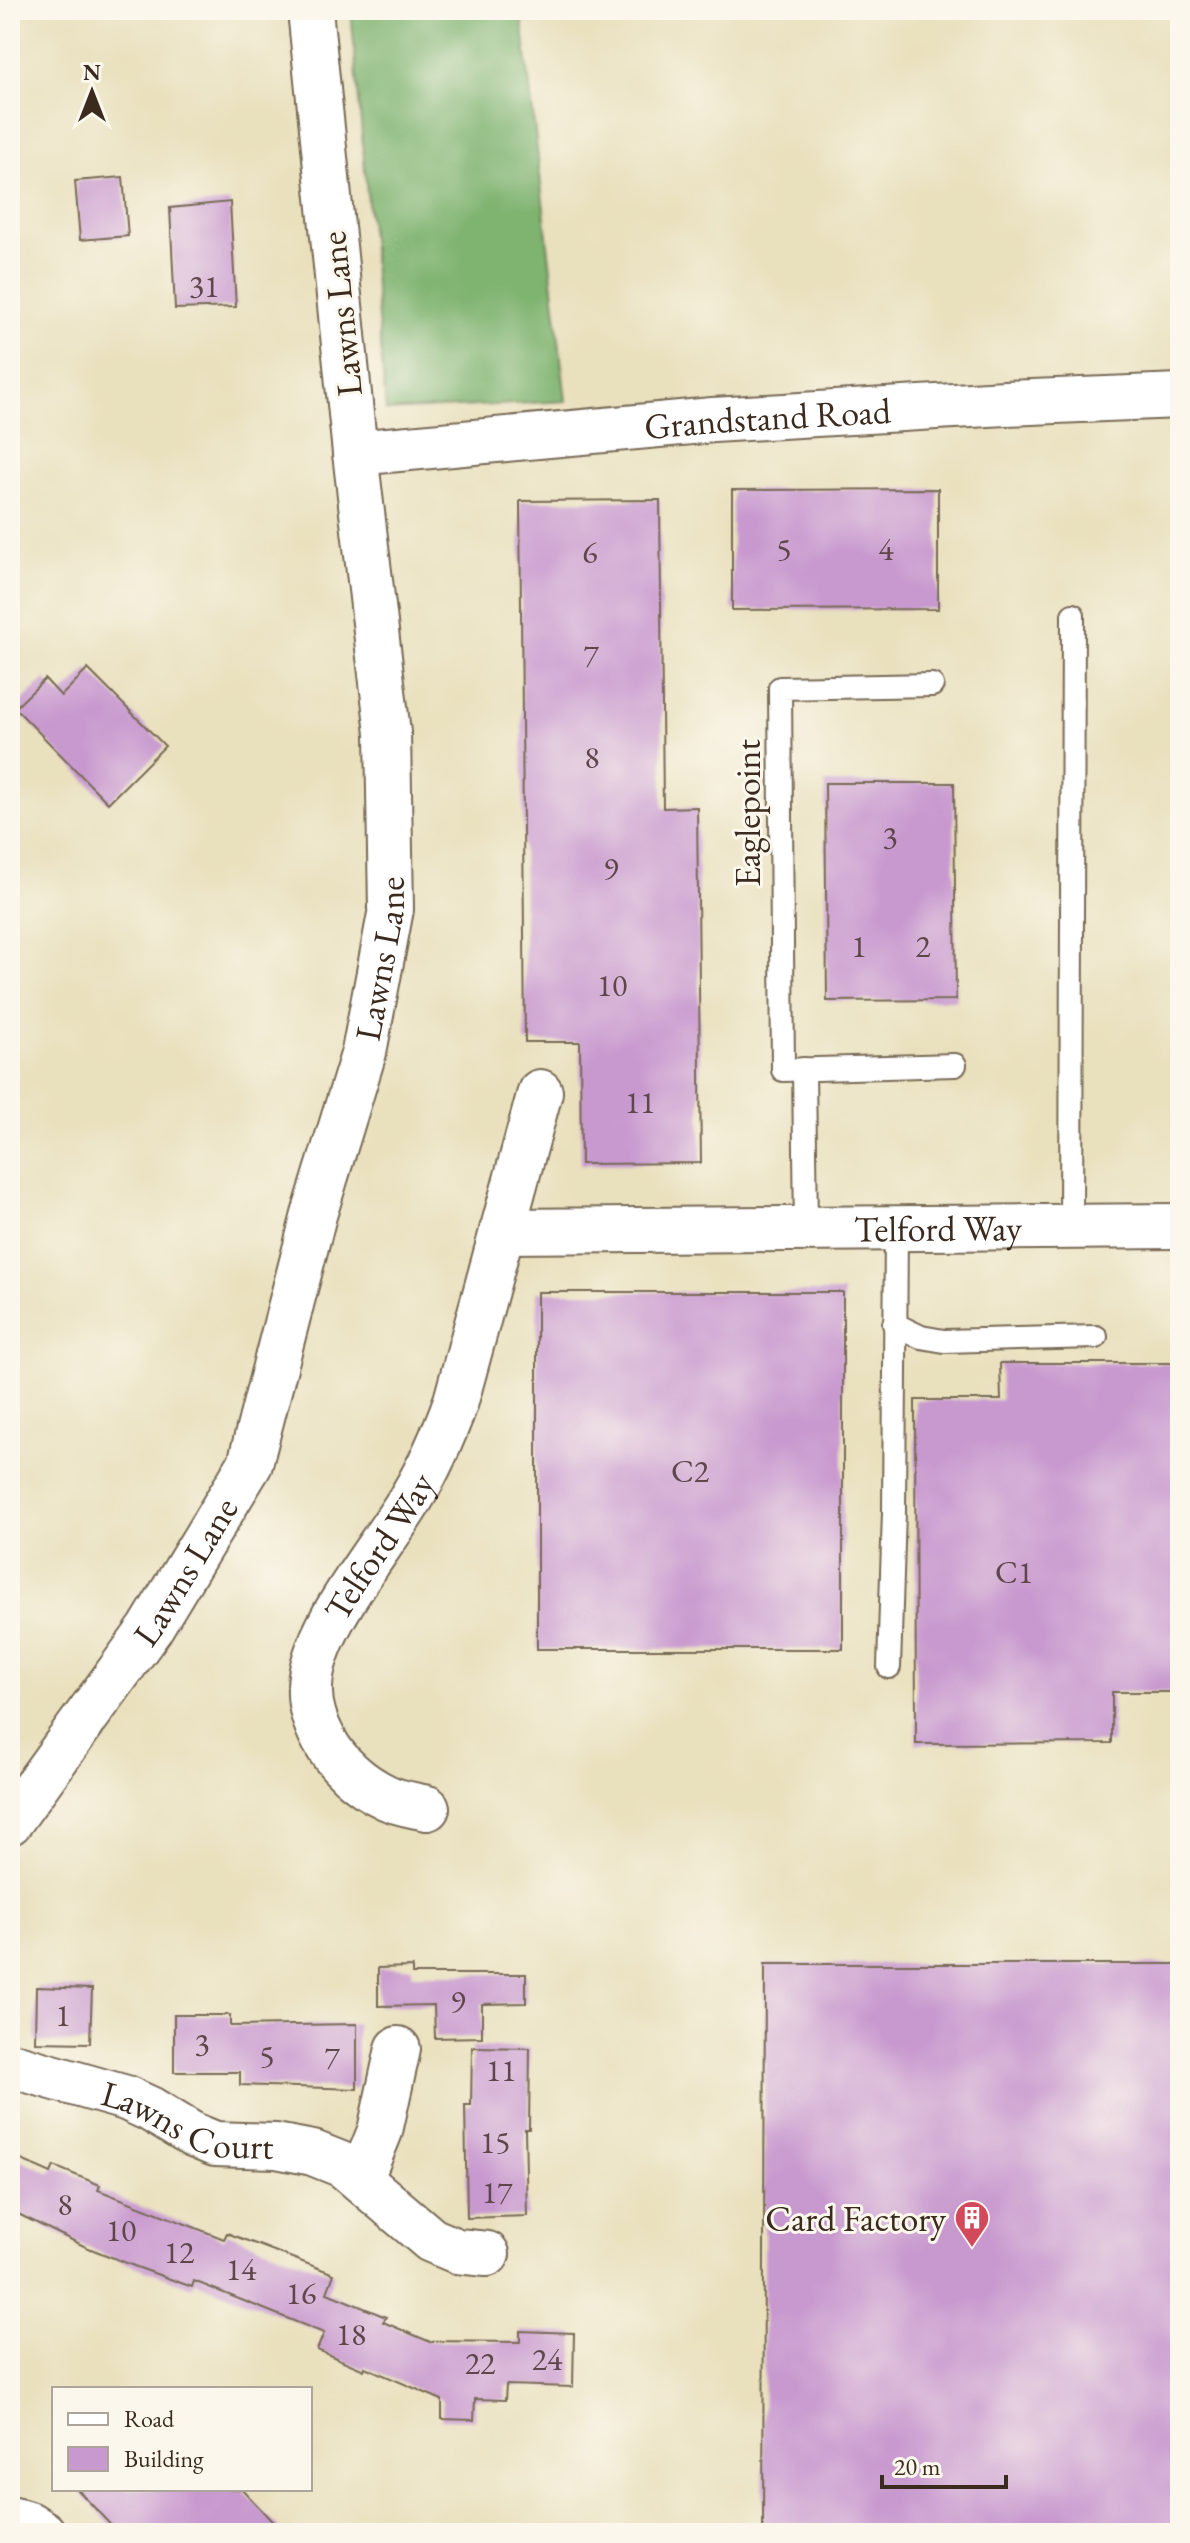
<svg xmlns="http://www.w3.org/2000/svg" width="1190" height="2543" font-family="'EB Garamond',serif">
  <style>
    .forest { fill: #7eb370; stroke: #5c6e47; stroke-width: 2 }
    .building { fill: #c899cf }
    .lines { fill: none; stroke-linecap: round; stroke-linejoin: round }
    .service-casing { stroke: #786a56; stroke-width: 26 }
    .minor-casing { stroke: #786a56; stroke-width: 48 }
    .service { stroke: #fff; stroke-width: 22 }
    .minor { stroke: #fff; stroke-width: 44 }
    .labels { text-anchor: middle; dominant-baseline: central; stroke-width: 6; stroke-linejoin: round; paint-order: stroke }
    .number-label { font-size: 32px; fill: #5e464a }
    .street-label { font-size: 36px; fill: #3b2a1e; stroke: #fbf7ec }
    .poi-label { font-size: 36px; fill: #3b2a1e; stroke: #fbf7ec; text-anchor: end }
  </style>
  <rect width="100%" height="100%" fill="#fbf7ec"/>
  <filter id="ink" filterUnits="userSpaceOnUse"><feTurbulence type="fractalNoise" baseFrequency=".0125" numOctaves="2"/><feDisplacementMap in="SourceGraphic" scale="16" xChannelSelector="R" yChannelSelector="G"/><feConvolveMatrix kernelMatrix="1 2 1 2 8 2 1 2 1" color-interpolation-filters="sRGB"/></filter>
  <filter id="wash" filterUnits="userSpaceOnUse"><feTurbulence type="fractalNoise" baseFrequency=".006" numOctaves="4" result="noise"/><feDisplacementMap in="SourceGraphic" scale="32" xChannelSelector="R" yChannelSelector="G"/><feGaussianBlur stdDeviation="1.8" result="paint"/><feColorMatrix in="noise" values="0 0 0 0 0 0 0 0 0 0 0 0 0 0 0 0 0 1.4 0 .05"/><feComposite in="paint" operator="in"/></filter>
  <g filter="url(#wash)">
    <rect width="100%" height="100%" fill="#e9e0bd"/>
    <path class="forest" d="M 351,10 L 521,10 L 566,401 L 386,411 Z"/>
    <g id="blocks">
      <g class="building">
        <path d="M 123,177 L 128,236 L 80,240 L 75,181 Z"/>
        <path d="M 230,202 L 236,307 L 175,309 L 170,208 Z"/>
        <path d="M 938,489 L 938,609 L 732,610 L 732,490 Z"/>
        <path d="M 660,500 L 663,808 L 697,807 L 701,1163 L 581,1164 L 580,1042 L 525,1042 L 520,501 Z"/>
        <path d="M 88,669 L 165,746 L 108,803 L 15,708 L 45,679 L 61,696 Z"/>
        <path d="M 825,783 L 954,783 L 956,1000 L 827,1001 Z"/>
        <rect x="537" y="1292" width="306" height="357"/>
        <path d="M 1000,1363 L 1180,1363 L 1180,1692 L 1112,1692 L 1112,1743 L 916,1744 L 915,1400 L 1001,1400 Z"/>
        <path d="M 765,1964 L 1180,1964 L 1180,2533 L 763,2533 Z"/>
        <path d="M 412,1967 L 412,1974 L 526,1974 L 526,2003 L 482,2004 L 482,2037 L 435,2038 L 434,2005 L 378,2006 L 378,1968 Z"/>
        <path d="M 36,1987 L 92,1989 L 90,2043 L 35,2042 Z"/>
        <path d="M 174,2015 L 230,2015 L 230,2026 L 357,2024 L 357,2089 L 240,2085 L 240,2072 L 174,2072 Z"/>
        <path d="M 472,2047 L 530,2048 L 529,2129 L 525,2129 L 527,2216 L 467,2218 L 465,2105 L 471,2105 Z"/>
        <path d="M 10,2155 L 51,2173 L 54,2166 L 100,2185 L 98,2190 L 224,2239 L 227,2233 L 334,2274 L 327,2293 L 386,2317 L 383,2322 L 428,2341 L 520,2342 L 520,2331 L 574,2333 L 573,2387 L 506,2385 L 505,2400 L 475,2399 L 474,2420 L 442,2419 L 442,2400 L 365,2367 L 364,2370 L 317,2350 L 324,2333 L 194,2281 L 192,2287 L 134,2266 L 86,2247 L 10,2210 Z"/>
        <path d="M 77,2489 L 242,2489 L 283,2533 L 118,2533 Z"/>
      </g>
    </g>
  </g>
  <g filter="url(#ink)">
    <use href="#blocks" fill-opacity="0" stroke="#786a56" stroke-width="2"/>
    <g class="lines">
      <defs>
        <g id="service">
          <path d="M 932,685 L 780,688 L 783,1070 L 955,1065"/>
          <path d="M 804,1069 L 806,1229"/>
          <path d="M 1071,1227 L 1073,615"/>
          <path d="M 894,1324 L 921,1337 L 944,1341 L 1096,1337"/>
          <path d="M 889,1667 L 894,1512 L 896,1229"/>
        </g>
        <g id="minor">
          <path id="s1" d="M 355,453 L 713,420 L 1005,403 L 1180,396"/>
          <path id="s2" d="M 502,1231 L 1180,1226"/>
          <path id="s3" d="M 427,1808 C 414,1805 398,1803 386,1797 C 360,1785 337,1764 324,1740 C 316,1725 309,1705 310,1687 C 311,1628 383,1547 413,1495 C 431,1465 444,1434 456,1401 L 540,1092"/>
          <path id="s4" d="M 10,1822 L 150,1629 L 250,1464 L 314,1215 L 364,1052 L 391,909 L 388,733 L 355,453 L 310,10"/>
          <path id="s5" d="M 10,2065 L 126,2098 L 150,2109 L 193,2135 L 215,2144 L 276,2146 L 313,2153 L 343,2165 L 431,2240 L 457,2251 L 487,2254"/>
          <path d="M 361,2178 L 380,2131 L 398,2049"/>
          <path d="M 10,2519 L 29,2524 L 43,2533"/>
        </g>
      </defs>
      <use href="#service" class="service-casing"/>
      <use href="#minor" class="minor-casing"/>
      <use href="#service" class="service"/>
      <use href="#minor" class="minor"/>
    </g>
  </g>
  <defs>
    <symbol id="building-pin" viewBox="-11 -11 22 30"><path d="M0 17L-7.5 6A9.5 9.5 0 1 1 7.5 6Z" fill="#d1495b" stroke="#fbf7ec"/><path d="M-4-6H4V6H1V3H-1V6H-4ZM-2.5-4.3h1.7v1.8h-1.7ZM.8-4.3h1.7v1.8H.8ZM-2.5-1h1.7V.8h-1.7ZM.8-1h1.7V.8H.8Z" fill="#fff"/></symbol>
  </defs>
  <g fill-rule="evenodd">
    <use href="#building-pin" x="952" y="2198" width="40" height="54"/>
  </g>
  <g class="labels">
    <g class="number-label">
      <text x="204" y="286">31</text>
      <text x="784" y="549">5</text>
      <text x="886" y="549">4</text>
      <text x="590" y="552">6</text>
      <text x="591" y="655">7</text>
      <text x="592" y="757">8</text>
      <text x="890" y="837">3</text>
      <text x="611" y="868">9</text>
      <text x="859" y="946">1</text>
      <text x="923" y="946">2</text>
      <text x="612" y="985">10</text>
      <text x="640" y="1102">11</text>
      <text x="690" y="1471">C2</text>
      <text x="1014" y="1572">C1</text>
      <text x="458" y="2001">9</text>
      <text x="63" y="2015">1</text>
      <text x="202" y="2044">3</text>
      <text x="267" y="2056">5</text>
      <text x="332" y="2057">7</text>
      <text x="501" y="2070">11</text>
      <text x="495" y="2142">15</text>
      <text x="497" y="2192">17</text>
      <text x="65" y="2204">8</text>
      <text x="121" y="2230">10</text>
      <text x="179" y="2252">12</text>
      <text x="241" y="2269">14</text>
      <text x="301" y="2293">16</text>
      <text x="351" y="2334">18</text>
      <text x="547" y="2359">24</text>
      <text x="480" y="2363">22</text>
    </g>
    <g class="street-label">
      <text transform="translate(341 314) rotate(-96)">Lawns Lane</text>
      <text stroke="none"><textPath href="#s1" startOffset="414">Grandstand Road</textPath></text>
      <text transform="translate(747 813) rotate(-90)">Eaglepoint</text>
      <text stroke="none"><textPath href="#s4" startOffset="954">Lawns Lane</textPath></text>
      <text stroke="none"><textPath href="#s2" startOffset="436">Telford Way</textPath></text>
      <text stroke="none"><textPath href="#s3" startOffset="342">Telford Way</textPath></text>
      <text stroke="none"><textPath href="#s4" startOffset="306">Lawns Lane</textPath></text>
      <text stroke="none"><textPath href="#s5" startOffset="188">Lawns Court</textPath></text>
    </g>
    <g class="poi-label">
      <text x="946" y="2218">Card Factory</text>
    </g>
  </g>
  <rect width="1190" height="2543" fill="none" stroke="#fbf7ec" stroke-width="40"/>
  <rect x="52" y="2387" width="260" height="104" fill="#fbf7ec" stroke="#aea59a" stroke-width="2"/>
  <rect x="68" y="2413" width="40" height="12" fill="#ffffff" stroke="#aea59a" stroke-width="2"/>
  <text x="124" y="2427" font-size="24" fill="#3b2a1e">Road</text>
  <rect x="68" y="2447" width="40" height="24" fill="#c899cf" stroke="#aea59a" stroke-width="2"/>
  <text x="124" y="2467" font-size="24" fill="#3b2a1e">Building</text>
  <g transform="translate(92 92)" stroke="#fbf7ec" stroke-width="6" paint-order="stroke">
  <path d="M0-6L14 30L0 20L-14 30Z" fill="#3b2a1e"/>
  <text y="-12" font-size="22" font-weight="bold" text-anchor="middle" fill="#3b2a1e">N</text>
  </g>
  <path d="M882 2475v12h124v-12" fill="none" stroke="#3b2a1e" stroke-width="4"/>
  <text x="894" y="2475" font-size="24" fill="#3b2a1e" stroke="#fbf7ec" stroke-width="6" paint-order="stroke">20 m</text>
</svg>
